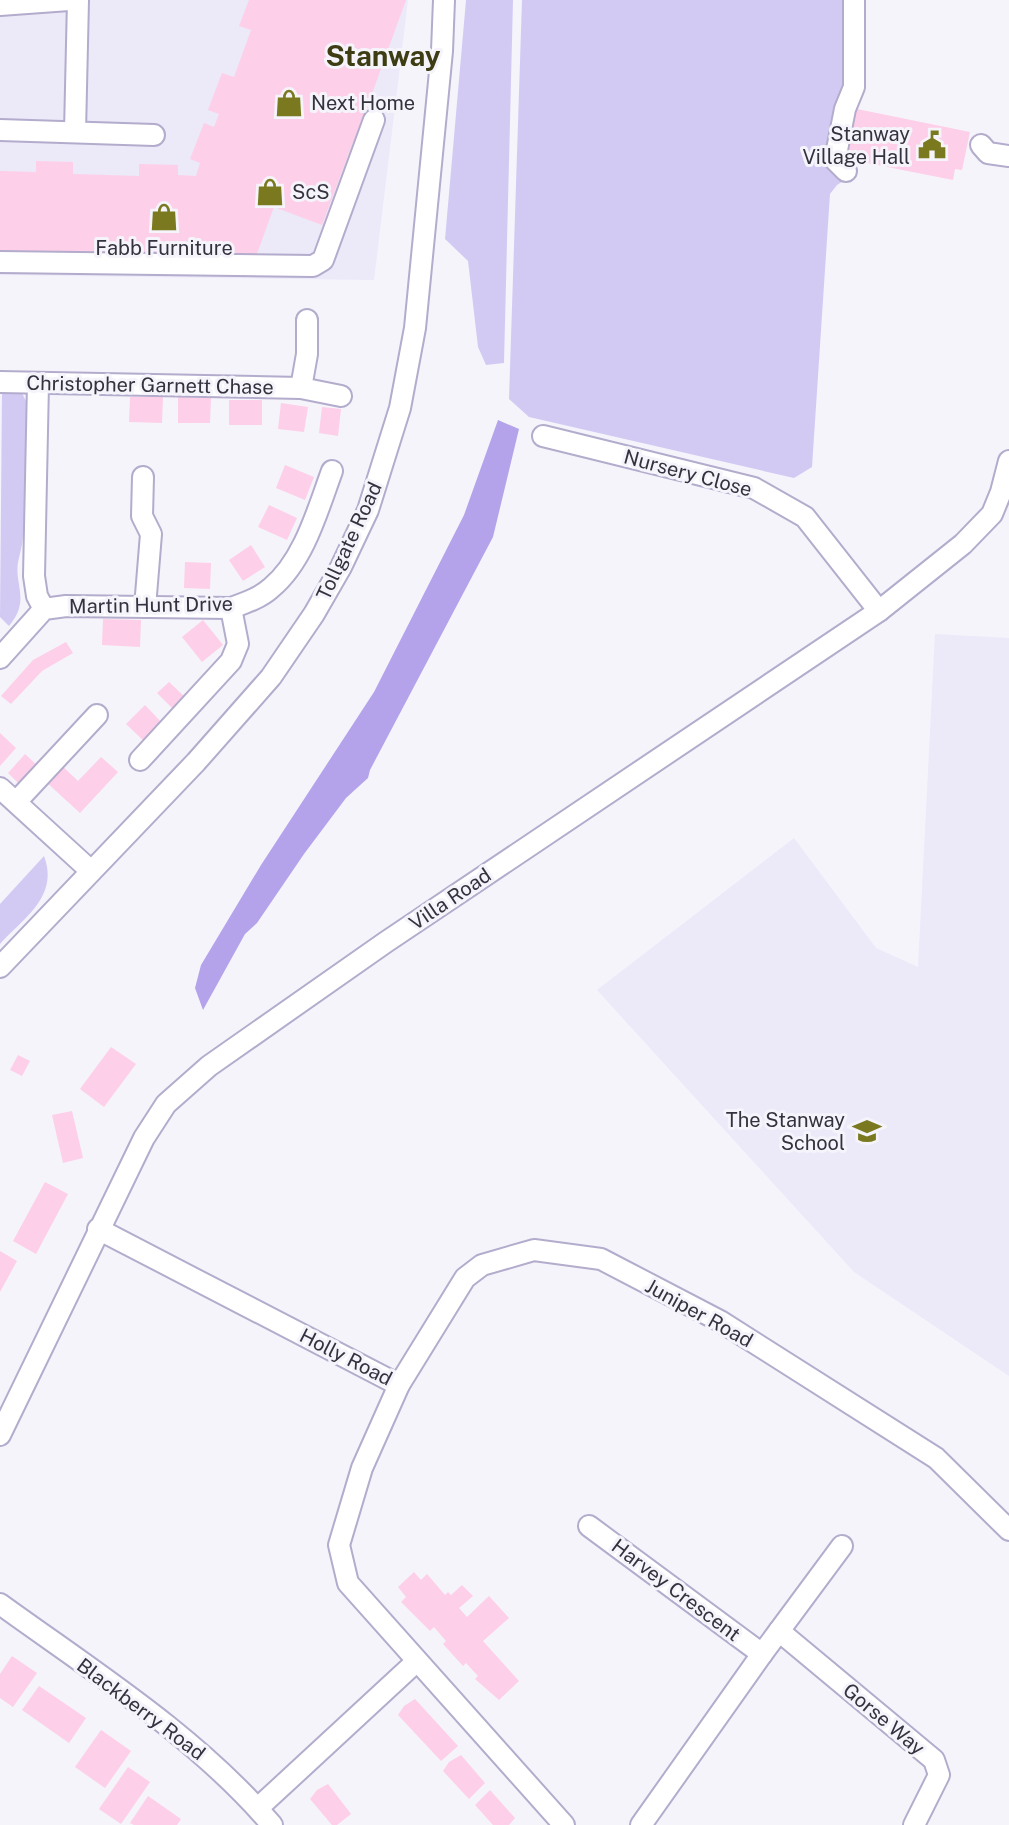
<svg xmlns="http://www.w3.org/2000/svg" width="1009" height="1825" font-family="'Public Sans',sans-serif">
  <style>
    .built { fill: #ece9f9 }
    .green { fill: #d3caf4 }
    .forest { fill: #b4a3eb }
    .building { fill: #fecfe8 }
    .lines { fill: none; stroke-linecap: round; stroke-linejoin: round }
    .minor-casing { stroke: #b3accc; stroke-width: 24 }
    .minor { stroke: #fff; stroke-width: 20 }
    .labels { text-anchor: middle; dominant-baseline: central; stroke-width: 6; stroke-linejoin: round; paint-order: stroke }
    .poi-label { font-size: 20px; fill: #34323e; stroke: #f5f4fb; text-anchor: start }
    .street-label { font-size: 20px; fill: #34323e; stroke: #f5f4fb }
    .district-label { font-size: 28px; font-weight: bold; fill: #3d3c13; stroke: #f5f4fb }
  </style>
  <rect width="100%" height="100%" fill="#f5f4fb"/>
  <g class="built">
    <path d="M 0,0 L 408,0 L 374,280 L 0,275 Z"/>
    <path d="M 935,634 L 1009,638 L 1009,1376 L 854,1272 L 597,990 L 794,838 L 876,948 L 918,967 Z"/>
  </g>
  <g class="green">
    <path d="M 466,0 L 513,0 L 504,363 L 486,365 L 478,347 L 468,261 L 445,239 Z"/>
    <path d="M 522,0 L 847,0 L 843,95 L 838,102 L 825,157 L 829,168 L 845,180 L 837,185 L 830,194 L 812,467 L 794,478 L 529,417 L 509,399 Z"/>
    <path d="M 2,391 L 22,393 L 29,407 L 25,514 L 31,527 L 31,533 L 23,533 C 23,543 21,549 19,558 C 12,583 32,599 9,626 L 0,617 Z"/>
    <path d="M 44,856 C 59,896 25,917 0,944 L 0,904 Z"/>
  </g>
  <path class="forest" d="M 498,420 L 519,429 L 493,537 L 370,770 L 368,778 L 346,798 L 304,854 L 257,923 L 245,934 L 203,1010 L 195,988 L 201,965 L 261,865 L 374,692 L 464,515 Z"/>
  <g class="building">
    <path d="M 249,0 L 406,0 L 361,124 L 368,127 L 361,145 L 353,142 L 322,225 L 274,207 L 254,262 L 0,257 L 0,171 L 36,172 L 36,161 L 73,162 L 73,174 L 139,176 L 139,164 L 178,165 L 178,175 L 196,176 L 200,163 L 190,159 L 204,123 L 214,127 L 219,114 L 208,110 L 222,73 L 234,77 L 251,30 L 239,26 Z"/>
    <path d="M 852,108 L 970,132 L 962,170 L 955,169 L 953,180 L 842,158 Z"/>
    <path d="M 130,397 L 163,397 L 162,423 L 129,422 Z"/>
    <path d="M 178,397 L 211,398 L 210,423 L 178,423 Z"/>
    <rect x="229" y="400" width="33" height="25"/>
    <path d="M 281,403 L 308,407 L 304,432 L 278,429 Z"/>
    <path d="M 322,407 L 341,409 L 338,436 L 319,433 Z"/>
    <path d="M 285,465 L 314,477 L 305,500 L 276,488 Z"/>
    <path d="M 269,505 L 297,518 L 287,540 L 258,527 Z"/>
    <path d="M 251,545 L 265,567 L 243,581 L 229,560 Z"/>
    <path d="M 185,562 L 211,563 L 210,589 L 184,588 Z"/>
    <path d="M 103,619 L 141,620 L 140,647 L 102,645 Z"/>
    <path d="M 203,620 L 223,645 L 202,662 L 182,637 Z"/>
    <path d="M 66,642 L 73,653 L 42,671 L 11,704 L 1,696 L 33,660 Z"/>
    <path d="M 169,682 L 187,699 L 175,711 L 157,693 Z"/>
    <path d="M 145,705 L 163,724 L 145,742 L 126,724 Z"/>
    <path d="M 0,733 L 16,748 L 0,766 Z"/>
    <path d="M 25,754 L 39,767 L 21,786 L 8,773 Z"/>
    <path d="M 101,757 L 118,772 L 80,813 L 44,780 L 60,764 L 78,781 Z"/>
    <path d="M 111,1047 L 136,1064 L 104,1107 L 80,1089 Z"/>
    <path d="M 18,1055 L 30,1061 L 22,1076 L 10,1070 Z"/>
    <path d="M 72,1111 L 83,1158 L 63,1163 L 52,1115 Z"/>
    <path d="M 45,1182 L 68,1194 L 36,1254 L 13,1241 Z"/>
    <path d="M 0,1251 L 17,1261 L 0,1292 Z"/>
    <path d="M 414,1572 L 421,1580 L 427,1574 L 445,1595 L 448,1592 L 451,1595 L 462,1585 L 473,1596 L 459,1608 L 467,1617 L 489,1596 L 509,1618 L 483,1641 L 519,1681 L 499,1700 L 475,1679 L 478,1676 L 466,1663 L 463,1666 L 443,1644 L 446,1641 L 434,1627 L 430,1631 L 401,1602 L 406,1597 L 398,1587 Z"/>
    <path d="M 12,1656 L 37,1673 L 13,1707 L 0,1698 L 0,1674 Z"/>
    <path d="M 39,1686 L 86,1718 L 69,1743 L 22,1710 Z"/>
    <path d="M 415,1699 L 458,1746 L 441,1761 L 398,1715 L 404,1706 Z"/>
    <path d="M 101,1730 L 131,1751 L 105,1788 L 75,1767 Z"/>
    <path d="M 461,1755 L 485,1783 L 469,1799 L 443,1771 L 449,1762 Z"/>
    <path d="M 128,1767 L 150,1782 L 121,1824 L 99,1809 Z"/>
    <path d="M 328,1784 L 351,1814 L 337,1825 L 332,1825 L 310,1799 L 317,1790 Z"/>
    <path d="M 490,1790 L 515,1818 L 509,1825 L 493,1825 L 475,1805 Z"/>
    <path d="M 148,1796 L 181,1819 L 177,1825 L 134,1825 L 130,1823 Z"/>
  </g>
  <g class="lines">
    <defs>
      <g id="minor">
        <path d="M 0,5 L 69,0"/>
        <path d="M 0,130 L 154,135"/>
        <path d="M 75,132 L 78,0"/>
        <path d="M 981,145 L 988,153 L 1009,156"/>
        <path d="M 846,171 L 835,160 L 845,109 L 854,87 L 854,0"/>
        <path d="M 0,262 L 313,266 L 323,260 L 374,120"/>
        <path d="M 0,382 L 301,388 L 341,396"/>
        <path d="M 38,383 L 34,576 L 37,596 L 44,609"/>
        <path d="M 301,388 L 307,354 L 307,320"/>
        <path d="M 543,436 L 754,488 L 805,517 L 879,611"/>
        <path d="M 143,477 L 142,516 L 151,534 L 145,607"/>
        <path d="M 0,658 L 44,609 L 66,606 L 231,608 C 245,603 260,598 271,588 C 304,561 318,509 332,471"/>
        <path d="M 140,760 L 231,661 L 238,644 L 231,608"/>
        <path d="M 0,788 L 91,871"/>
        <path d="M 16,802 L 97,715"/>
        <path d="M 0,967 L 196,762 L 271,677 L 314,614 L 341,567 L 368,510 L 400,408 L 415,328 L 442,51 L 444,0"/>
        <path d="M 98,1229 L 399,1385 L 362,1468 L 339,1545 L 348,1583 L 564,1825"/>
        <path d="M 399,1385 L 465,1278 L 482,1265 L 534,1250 L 601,1259 L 720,1321 L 936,1458 L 1009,1530"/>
        <path d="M 0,1435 L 144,1138 L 166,1104 L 209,1066 L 386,942 L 879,611 L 963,544 L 992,514 L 1001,492 L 1009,461"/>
        <path d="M 589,1526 L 762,1654"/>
        <path d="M 0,1604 C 94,1672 196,1736 272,1825"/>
        <path d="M 779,1631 L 934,1760 L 939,1775 L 914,1825"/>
        <path d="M 258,1808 L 417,1661"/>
        <path d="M 641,1825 L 762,1654 L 842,1546"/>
      </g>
    </defs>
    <use href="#minor" class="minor-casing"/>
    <use href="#minor" class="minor"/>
  </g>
  <defs>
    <symbol id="shop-bare" viewBox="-9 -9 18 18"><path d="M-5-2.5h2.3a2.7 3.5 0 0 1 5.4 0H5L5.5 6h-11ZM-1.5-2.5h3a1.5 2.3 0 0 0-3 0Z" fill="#7b7920" stroke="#f5f4fb" stroke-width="2.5" paint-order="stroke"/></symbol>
    <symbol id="civic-bare" viewBox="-9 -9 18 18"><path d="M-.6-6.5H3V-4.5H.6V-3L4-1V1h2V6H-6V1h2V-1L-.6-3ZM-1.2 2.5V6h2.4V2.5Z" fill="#7b7920" stroke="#f5f4fb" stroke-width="2.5" paint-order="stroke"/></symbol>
    <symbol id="school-bare" viewBox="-9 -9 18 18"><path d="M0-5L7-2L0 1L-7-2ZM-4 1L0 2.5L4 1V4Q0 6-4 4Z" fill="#7b7920" stroke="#f5f4fb" stroke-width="2.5" paint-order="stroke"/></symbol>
  </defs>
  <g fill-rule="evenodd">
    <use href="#shop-bare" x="269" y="83" width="40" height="40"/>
    <use href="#civic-bare" x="912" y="125" width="40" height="40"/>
    <use href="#shop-bare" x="250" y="172" width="40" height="40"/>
    <use href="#shop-bare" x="144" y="197" width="40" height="40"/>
    <use href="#school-bare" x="847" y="1111" width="40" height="40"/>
  </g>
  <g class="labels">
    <g class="poi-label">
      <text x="311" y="103">Next Home</text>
      <text x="910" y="134" text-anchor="end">Stanway<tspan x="910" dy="23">Village Hall</tspan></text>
      <text x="292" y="192">ScS</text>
      <text x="164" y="248" text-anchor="middle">Fabb Furniture</text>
      <text x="845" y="1120" text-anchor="end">The Stanway<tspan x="845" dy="23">School</tspan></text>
    </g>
    <g class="street-label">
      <text transform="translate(150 385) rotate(1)">Christopher Garnett Chase</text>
      <text transform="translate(688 473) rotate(15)">Nursery Close</text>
      <text transform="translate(349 541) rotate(-65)">Tollgate Road</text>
      <text transform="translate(151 605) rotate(-1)">Martin Hunt Drive</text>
      <text transform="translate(450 899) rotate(-34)">Villa Road</text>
      <text transform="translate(699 1313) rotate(29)">Juniper Road</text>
      <text transform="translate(346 1357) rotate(27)">Holly Road</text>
      <text transform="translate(676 1590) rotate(37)">Harvey Crescent</text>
      <text transform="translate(141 1709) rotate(37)">Blackberry Road</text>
      <text transform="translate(884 1719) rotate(40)">Gorse Way</text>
    </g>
    <g class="district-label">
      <text x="383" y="55">Stanway</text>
    </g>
  </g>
</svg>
